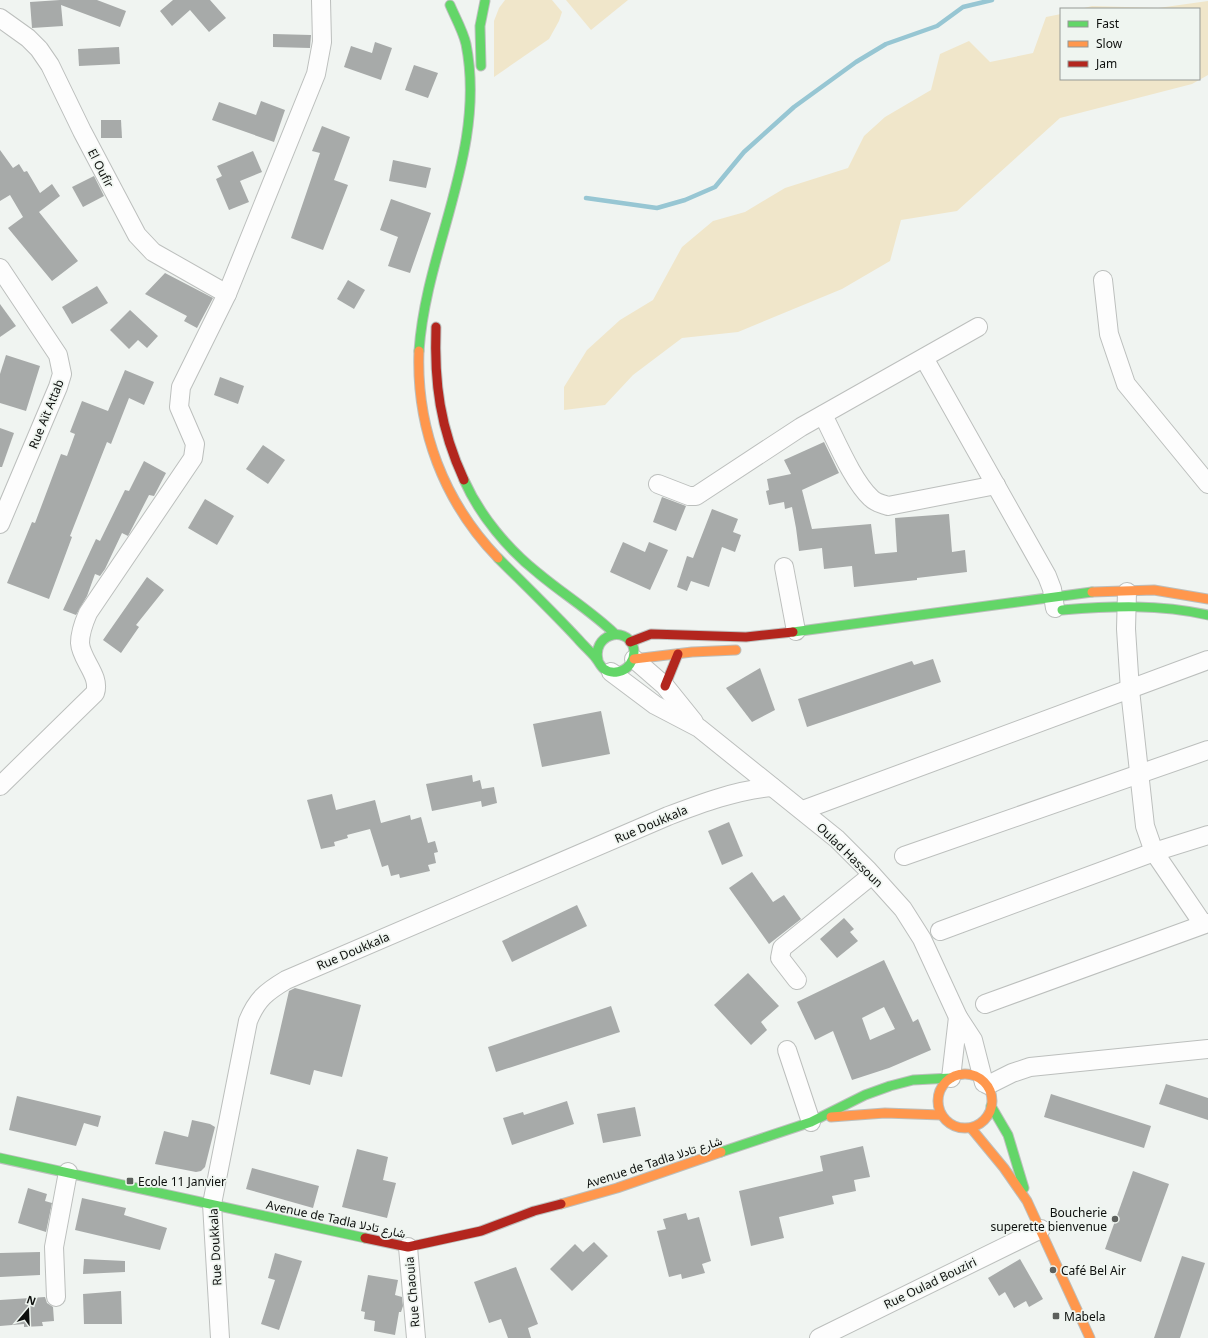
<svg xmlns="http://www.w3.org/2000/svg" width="1208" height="1338" font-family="'Noto Sans',Vazirmatn,sans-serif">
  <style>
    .green { fill: #f0e6ca }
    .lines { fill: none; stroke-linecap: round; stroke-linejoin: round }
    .stream { stroke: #97c6d3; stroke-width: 4.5 }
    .building { fill: #a7aaa9; fill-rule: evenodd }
    .street-casing { stroke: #bcbfbd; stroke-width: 20 }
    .fast-casing { stroke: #bcbfbd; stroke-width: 11 }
    .slow-casing { stroke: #bcbfbd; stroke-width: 11 }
    .jam-casing { stroke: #bcbfbd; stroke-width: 11 }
    .street { stroke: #fdfdfd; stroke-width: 18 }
    .fast { stroke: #63d668; stroke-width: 9 }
    .slow { stroke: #ff974d; stroke-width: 9 }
    .jam { stroke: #b3261e; stroke-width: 9 }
    .poi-dot { fill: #5d605d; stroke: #eff5f0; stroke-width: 1.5 }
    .labels { text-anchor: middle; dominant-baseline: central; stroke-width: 3.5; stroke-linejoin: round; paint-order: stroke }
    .street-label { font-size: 12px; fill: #0e100e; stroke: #eff5f0 }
    .poi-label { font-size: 12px; fill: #0e100e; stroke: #eff5f0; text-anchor: start }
  </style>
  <rect width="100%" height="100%" fill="#f0f4f1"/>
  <g class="green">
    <path d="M 505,0 L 552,0 L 562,12 L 559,21 L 549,39 L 494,77 L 494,21 L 499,8 Z"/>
    <path d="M 566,0 L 628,0 L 591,30 Z"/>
    <path d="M 1208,1 L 1208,75 L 1192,84 L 1060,118 L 957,211 L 901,220 L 890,261 L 842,289 L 738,332 L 682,338 L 633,375 L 605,405 L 564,410 L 564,387 L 587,350 L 620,320 L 653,300 L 682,247 L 713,221 L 745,212 L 785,188 L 848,168 L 864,136 L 885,117 L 931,90 L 940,54 L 969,41 L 990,62 L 1033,53 L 1046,17 L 1061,14 L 1061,79 L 1199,79 L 1199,9 L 1080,9 L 1092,6 L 1158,8 Z"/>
  </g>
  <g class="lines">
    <path class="stream" d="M 586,198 L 657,208 L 685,200 L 715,187 L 744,152 L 794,107 L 856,62 L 886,44 L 937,26 L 963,7 L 992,0"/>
  </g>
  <g class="building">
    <path d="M 60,0 L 97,0 L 126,11 L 120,27 L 61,5 L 63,26 L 32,28 L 30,2 Z"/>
    <path d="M 173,0 L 210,0 L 226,18 L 209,32 L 190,10 L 172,26 L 160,11 Z"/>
    <path d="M 273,34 L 311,35 L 310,48 L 273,47 Z"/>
    <path d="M 375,42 L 392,48 L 381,80 L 344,67 L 351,46 L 372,53 Z"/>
    <path d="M 119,47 L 120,64 L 79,66 L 78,49 Z"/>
    <path d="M 414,65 L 438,73 L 428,98 L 405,90 Z"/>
    <path d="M 261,101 L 285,110 L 274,142 L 212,120 L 219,102 L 256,115 Z"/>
    <path d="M 101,120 L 121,120 L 122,138 L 101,138 Z"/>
    <path d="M 322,126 L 350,137 L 334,180 L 348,185 L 323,250 L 291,238 L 320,153 L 312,151 Z"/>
    <path d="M 0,150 L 13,168 L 19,164 L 24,172 L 27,171 L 40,193 L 52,184 L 60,196 L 39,212 L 78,261 L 52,281 L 8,228 L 23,217 L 10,195 L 0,201 Z"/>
    <path d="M 253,151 L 262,172 L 240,181 L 249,202 L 229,210 L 216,179 L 222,176 L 217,166 Z"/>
    <path d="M 393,160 L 431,168 L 426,188 L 389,181 Z"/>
    <path d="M 94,176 L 104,196 L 83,207 L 72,187 Z"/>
    <path d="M 391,199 L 431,213 L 410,273 L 388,266 L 398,237 L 380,230 Z"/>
    <path d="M 165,273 L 213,298 L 197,328 L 184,321 L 187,316 L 145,294 Z"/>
    <path d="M 348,280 L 365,290 L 354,309 L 337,299 Z"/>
    <path d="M 97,286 L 108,303 L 72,324 L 62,307 Z"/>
    <path d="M 0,304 L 16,326 L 0,337 Z"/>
    <path d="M 130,310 L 158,336 L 147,348 L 138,340 L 129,349 L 110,330 Z"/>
    <path d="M 6,355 L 40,366 L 26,411 L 0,403 L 0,374 Z"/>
    <path d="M 125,370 L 154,382 L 144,405 L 129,398 L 111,444 L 107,442 L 70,536 L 72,537 L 49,599 L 7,583 L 32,522 L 35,523 L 61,454 L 67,456 L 75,434 L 70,432 L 82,401 L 108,411 Z"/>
    <path d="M 220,377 L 244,386 L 238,404 L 214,395 Z"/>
    <path d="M 0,428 L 14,433 L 2,467 L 0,467 Z"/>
    <path d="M 824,442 L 839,473 L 802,490 L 812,529 L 871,524 L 875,554 L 897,552 L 895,518 L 949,514 L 952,552 L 965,550 L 967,572 L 917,578 L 917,580 L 854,587 L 852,566 L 824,569 L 822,548 L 799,551 L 796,528 L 792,507 L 785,509 L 784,502 L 769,505 L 766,491 L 769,490 L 767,479 L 791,474 L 784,460 Z"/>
    <path d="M 263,445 L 285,460 L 268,484 L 246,469 Z"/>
    <path d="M 144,461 L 166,473 L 154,496 L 149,495 L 128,536 L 122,533 L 105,569 L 100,576 L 95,574 L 87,596 L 76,615 L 63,610 L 96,539 L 100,541 L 125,490 L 129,491 Z"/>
    <path d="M 662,497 L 686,506 L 676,531 L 653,522 Z"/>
    <path d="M 205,499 L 234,516 L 217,545 L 188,528 Z"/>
    <path d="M 712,509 L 738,519 L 733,532 L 741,535 L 735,552 L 722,547 L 709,587 L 691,581 L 687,591 L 677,587 L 687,556 L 693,558 Z"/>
    <path d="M 623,542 L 645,552 L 649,542 L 668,550 L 650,590 L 610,572 Z"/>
    <path d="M 147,577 L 164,590 L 136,625 L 139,627 L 121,653 L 103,640 Z"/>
    <path d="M 933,659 L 941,682 L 807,727 L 798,699 L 912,661 L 914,665 Z"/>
    <path d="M 760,668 L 775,710 L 752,722 L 726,688 Z"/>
    <path d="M 601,711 L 610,754 L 542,767 L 533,724 Z"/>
    <path d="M 472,775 L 473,782 L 480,780 L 482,789 L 494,787 L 497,803 L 482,807 L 481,801 L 432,811 L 426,784 Z"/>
    <path d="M 332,794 L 336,810 L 375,800 L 381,823 L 410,815 L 411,820 L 421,817 L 428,843 L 435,841 L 438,852 L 434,853 L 436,863 L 428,865 L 430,871 L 400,878 L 399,874 L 391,876 L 388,865 L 382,867 L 370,829 L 347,835 L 348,838 L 334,842 L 335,846 L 321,849 L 307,800 Z"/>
    <path d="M 729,822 L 743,856 L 722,865 L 708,831 Z"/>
    <path d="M 752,872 L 773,902 L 784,895 L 801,919 L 769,944 L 729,888 Z"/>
    <path d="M 577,905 L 587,926 L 512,962 L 502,941 Z"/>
    <path d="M 844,918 L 854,929 L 850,932 L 858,941 L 837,958 L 820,939 Z"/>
    <path d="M 884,960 L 913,1022 L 918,1019 L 931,1050 L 889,1068 L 852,1080 L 833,1031 L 815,1040 L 797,1002 ZM 884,1007 L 895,1029 L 870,1040 L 862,1018 Z"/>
    <path d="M 748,973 L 779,1006 L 761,1022 L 767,1030 L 751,1045 L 714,1005 Z"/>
    <path d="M 295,988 L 361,1005 L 342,1077 L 314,1070 L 310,1085 L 270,1074 L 289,991 Z"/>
    <path d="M 611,1006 L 620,1032 L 496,1072 L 488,1047 Z"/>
    <path d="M 1166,1084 L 1208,1098 L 1208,1120 L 1159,1104 Z"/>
    <path d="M 1051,1094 L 1151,1126 L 1144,1148 L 1044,1117 Z"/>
    <path d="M 17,1096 L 101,1116 L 98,1127 L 84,1123 L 76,1146 L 9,1130 Z"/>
    <path d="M 567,1101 L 574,1124 L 512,1145 L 503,1118 L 523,1112 L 524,1115 Z"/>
    <path d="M 635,1107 L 641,1136 L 603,1143 L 597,1114 Z"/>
    <path d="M 192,1120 L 210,1124 L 215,1127 L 205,1167 L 201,1171 L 196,1172 L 155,1164 L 164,1131 L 188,1137 Z"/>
    <path d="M 863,1146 L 870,1177 L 854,1180 L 856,1191 L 832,1196 L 834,1204 L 779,1217 L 784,1238 L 751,1246 L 739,1191 L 823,1171 L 820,1156 Z"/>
    <path d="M 357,1149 L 388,1157 L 383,1180 L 396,1183 L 387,1218 L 342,1207 Z"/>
    <path d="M 252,1168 L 319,1186 L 313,1208 L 246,1189 Z"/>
    <path d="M 1133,1171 L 1169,1184 L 1141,1262 L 1105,1249 Z"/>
    <path d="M 28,1188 L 47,1194 L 45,1201 L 52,1203 L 46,1232 L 18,1223 Z"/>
    <path d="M 82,1198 L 126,1208 L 124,1215 L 167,1228 L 160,1250 L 75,1230 Z"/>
    <path d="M 686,1213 L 688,1220 L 699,1217 L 711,1261 L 702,1264 L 705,1273 L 682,1279 L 681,1274 L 669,1277 L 657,1231 L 666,1229 L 663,1219 Z"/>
    <path d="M 594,1242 L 608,1256 L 572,1291 L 550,1269 L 575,1244 L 583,1252 Z"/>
    <path d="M 40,1252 L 40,1275 L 0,1277 L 0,1253 Z"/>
    <path d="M 275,1253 L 302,1261 L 279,1330 L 261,1324 L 275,1280 L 268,1278 Z"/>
    <path d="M 1182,1256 L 1205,1263 L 1180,1338 L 1154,1338 Z"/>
    <path d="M 84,1259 L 125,1261 L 125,1272 L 83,1274 Z"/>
    <path d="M 1020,1259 L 1043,1299 L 1029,1307 L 1026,1301 L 1014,1308 L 1005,1292 L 999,1296 L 988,1278 Z"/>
    <path d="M 516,1267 L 538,1324 L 528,1328 L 531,1338 L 508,1338 L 501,1319 L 489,1323 L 474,1282 Z"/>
    <path d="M 368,1275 L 398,1280 L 395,1295 L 402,1297 L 403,1306 L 401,1312 L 399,1312 L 395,1335 L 374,1331 L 375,1321 L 364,1319 L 365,1312 L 361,1311 Z"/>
    <path d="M 121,1291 L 122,1324 L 84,1324 L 83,1294 Z"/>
    <path d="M 45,1297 L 47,1303 L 53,1307 L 54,1321 L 42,1322 L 43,1326 L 24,1327 L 24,1324 L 0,1326 L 0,1300 Z"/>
  </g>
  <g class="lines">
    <defs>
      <g id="street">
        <path d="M 0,18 L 28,38 L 39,49 L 50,65 L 82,131 L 137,235 L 153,252 L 227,294"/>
        <path d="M 0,268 L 58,355 L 62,374 L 58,387 L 0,524"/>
        <path d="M 1103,280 L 1109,334 L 1126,384 L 1208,484"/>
        <path d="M 924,358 L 1047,576 L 1052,589 L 1055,608"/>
        <path d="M 823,415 C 836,440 852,480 871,498 C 876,503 882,504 888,506 L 996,485"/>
        <path d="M 658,484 L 689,496 L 696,496 L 801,427 L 978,327"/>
        <path d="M 784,567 L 796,631"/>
        <path d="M 1127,592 L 1126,629 L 1130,690 L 1145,826 L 1154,852 L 1203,924"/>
        <path d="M 634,659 L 665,686 L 694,722"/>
        <path d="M 611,672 L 655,705 L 699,728 L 837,839 L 867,869 L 903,909 L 922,939 L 958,1017 L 973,1040 L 984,1083"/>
        <path d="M 0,786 L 95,693 C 101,676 81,660 80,643 C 80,632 84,622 88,613 L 193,458 L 195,444 L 179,407 L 181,387 L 227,294 L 316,74 L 322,42 L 321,0"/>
        <path d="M 803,810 L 1208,660"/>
        <path d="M 904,856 L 1208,750"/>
        <path d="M 940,931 L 1154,852 L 1208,835"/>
        <path d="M 797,980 L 780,958 L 782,948 L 872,875"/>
        <path d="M 985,1004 L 1208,923"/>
        <path d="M 787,1050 L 811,1122"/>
        <path d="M 951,1078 L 958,1017"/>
        <path d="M 988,1085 L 1012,1073 L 1030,1067 L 1208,1049"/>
        <path d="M 408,1247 L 416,1338"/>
        <path d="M 56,1297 L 54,1247 L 68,1172"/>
        <path d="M 220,1338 L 212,1204 L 248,1021 C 257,999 266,992 286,980 L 668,816 C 702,803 737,790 772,787"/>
        <path d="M 819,1338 L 1041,1229"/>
      </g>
      <g id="fast">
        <path d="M 481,66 L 480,26 L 485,1"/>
        <path d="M 419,351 C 426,247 487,150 466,44 C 463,31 455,17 450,5"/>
        <path d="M 464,480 C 480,516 508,549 538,573 C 563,594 591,611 615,634"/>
        <path d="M 498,558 C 525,585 552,611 578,639 C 583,645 589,650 595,657 C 598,660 600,666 604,669 C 612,675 625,672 630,664 C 634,658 635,652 633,646 C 625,625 592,635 598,660"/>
        <path d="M 1062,610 C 1112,606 1159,604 1208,615"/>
        <path d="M 793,632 L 1092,592"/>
        <path d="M 991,1106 L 1008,1135 L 1024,1188"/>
        <path d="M 721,1152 L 811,1122 L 865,1095 L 890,1086 L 913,1080 L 951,1078"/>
        <path d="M 0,1158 L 365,1238"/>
      </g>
      <g id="slow">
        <path d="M 419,351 C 416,429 444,502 498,558"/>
        <path d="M 1092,592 L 1154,590 L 1208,599"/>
        <path d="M 634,659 L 692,652 L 736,650"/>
        <circle cx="965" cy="1101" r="27"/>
        <path d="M 831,1117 L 885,1113 L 941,1115"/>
        <path d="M 971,1128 L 1004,1168 L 1027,1201 L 1090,1338"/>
        <path d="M 561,1204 L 617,1188 L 721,1152"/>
      </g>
      <g id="jam">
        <path d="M 436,327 C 434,383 440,428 464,480"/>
        <path d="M 630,642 L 651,634 L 746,637 L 793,632"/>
        <path d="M 665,686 L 678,654"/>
        <path d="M 365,1238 L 408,1247 L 481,1231 L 534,1211 L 561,1204"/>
      </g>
    </defs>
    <use href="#street" class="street-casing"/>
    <use href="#fast" class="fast-casing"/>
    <use href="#slow" class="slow-casing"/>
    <use href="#jam" class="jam-casing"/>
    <use href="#street" class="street"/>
    <use href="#fast" class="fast"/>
    <use href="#slow" class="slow"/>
    <use href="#jam" class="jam"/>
  </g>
  <g class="poi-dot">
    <rect x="126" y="1177" width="8" height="8" rx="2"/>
    <circle cx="1115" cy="1219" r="4"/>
    <circle cx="1053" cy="1270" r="4"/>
    <rect x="1052" y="1312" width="8" height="8" rx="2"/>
  </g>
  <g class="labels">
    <g class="street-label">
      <text transform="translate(101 168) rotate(63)">El Oufir</text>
      <text transform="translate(46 414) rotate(-68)">Rue Aït Attab</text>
      <text transform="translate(651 824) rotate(-23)">Rue Doukkala</text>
      <text transform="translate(850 855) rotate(44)">Oulad Hassoun</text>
      <text transform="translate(353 951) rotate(-23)">Rue Doukkala</text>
      <text transform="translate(654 1162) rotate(-18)">Avenue de Tadla شارع تادلا</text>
      <text transform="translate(336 1219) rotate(12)">Avenue de Tadla شارع تادلا</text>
      <text transform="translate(215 1247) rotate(-93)">Rue Doukkala</text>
      <text transform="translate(930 1283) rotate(-26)">Rue Oulad Bouziri</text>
      <text transform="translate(412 1292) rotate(-95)">Rue Chaouia</text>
    </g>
    <g class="poi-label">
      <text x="138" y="1181">Ecole 11 Janvier</text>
      <text x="1107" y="1212" text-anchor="end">Boucherie<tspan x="1107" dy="14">superette bienvenue</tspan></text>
      <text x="1061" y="1270">Café Bel Air</text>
      <text x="1064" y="1316">Mabela</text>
    </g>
  </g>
  <rect x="1060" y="8" width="140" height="72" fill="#eff5f0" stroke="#959996"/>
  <rect x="1068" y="21" width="20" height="6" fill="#63d668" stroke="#959996"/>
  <text x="1096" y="28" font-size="12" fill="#0e100e">Fast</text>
  <rect x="1068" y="41" width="20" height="6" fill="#ff974d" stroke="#959996"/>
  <text x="1096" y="48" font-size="12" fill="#0e100e">Slow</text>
  <rect x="1068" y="61" width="20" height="6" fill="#b3261e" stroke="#959996"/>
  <text x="1096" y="68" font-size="12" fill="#0e100e">Jam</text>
  <g transform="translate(28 1310) rotate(19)" stroke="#eff5f0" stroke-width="3" paint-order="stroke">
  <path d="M0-3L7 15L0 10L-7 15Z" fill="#0e100e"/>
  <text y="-6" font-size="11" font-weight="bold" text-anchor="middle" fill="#0e100e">N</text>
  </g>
</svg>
